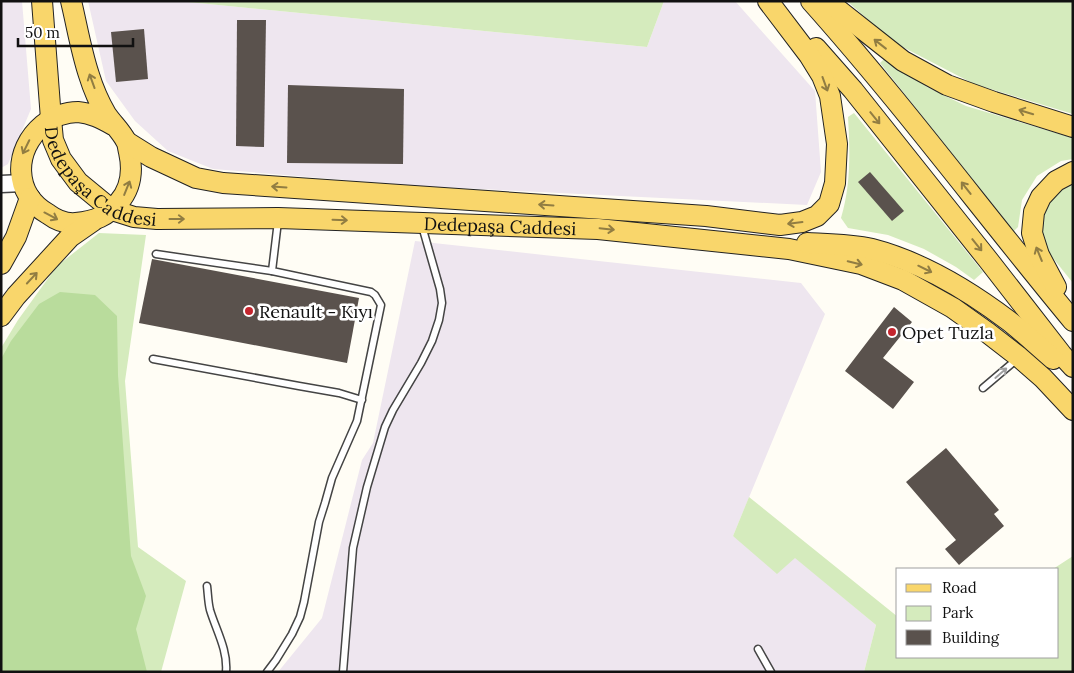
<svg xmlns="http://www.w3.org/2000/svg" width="1074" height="673" font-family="Lora,serif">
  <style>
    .industrial { fill: #eee6ef }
    .green { fill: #d5ebbd }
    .forest { fill: #b9dc9c }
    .building { fill: #5a524d }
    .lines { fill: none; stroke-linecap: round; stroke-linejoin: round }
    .service-casing { stroke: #444; stroke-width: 9 }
    .tertiary-casing { stroke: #444; stroke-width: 19 }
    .primary-casing { stroke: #222; stroke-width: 22 }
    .service { stroke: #fff; stroke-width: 6 }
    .tertiary { stroke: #fff; stroke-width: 16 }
    .primary { stroke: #f9d66b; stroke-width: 20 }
    .oneway { stroke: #917d42 }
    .oneway2 { stroke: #a0a0a0 }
    .poi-dot { fill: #c4262e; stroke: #fff; stroke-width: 2 }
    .labels { text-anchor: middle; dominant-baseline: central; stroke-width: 5; stroke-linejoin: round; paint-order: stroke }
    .street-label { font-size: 18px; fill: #111; stroke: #fff }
    .poi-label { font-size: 18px; fill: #111; stroke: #fff; text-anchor: start }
  </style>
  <rect width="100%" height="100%" fill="#fffdf5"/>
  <g class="industrial">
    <path d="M 1,1 L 22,1 L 31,109 L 8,164 L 1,168 Z"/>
    <path d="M 88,1 L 178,1 L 647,47 L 664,1 L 735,1 L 815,91 L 821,172 L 807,205 L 418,186 L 213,169 L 168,151 L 135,121 L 106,81 Z"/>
    <path d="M 415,241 L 801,283 L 825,314 L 733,536 L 795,557 L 876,625 L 864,672 L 278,672 L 322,618 L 362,460 L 373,443 Z"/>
  </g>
  <g class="green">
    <path d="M 178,1 L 664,1 L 647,47 Z"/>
    <path d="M 847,1 L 1073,1 L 1073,114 L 974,84 L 893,42 Z"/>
    <path d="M 884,59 L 927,87 L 966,106 L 1073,138 L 1073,159 L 1061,161 L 1037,176 L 1022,200 L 1018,227 L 1014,231 L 880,63 Z"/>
    <path d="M 854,113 L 983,272 L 974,280 L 956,267 L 924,249 L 888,235 L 848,228 L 841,218 C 851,185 850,151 848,117 Z"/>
    <path d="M 1073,183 L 1073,283 L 1044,247 L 1041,212 L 1053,192 Z"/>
    <path d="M 99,233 L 146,235 L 125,381 L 138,547 L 186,581 L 161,672 L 1,672 L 1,348 L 18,320 L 57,266 Z"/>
    <path d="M 749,497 L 898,617 L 898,657 L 1058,657 L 1058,569 L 1053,569 L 1073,556 L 1073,672 L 864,672 L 876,625 L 795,558 L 777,574 L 733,536 Z"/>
  </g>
  <path class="forest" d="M 60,292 L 95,295 L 117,316 L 118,375 L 131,556 L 146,596 L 136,629 L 147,672 L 1,672 L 1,359 L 11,341 L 39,304 Z"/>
  <g class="building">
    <path d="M 237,20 L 266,20 L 264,147 L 236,146 Z"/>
    <path d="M 144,29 L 148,79 L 116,82 L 111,32 Z"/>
    <path d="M 288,85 L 404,89 L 403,164 L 287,163 Z"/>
    <path d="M 870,172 L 904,211 L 892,221 L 858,182 Z"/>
    <path d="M 152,259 L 359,298 L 347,363 L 139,323 Z"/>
    <path d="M 894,307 L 912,322 L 883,358 L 914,382 L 893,409 L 845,371 Z"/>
    <path d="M 946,448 L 999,510 L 994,514 L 1004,526 L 959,565 L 945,549 L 956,540 L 906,482 Z"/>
  </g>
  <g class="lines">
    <defs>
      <g id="service">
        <path d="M 156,254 L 272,271"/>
        <path d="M 153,359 L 299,386 L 339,393 L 362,400"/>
        <path d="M 983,388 L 1016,360"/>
        <path d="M 207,586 C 208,594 208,602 210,610 C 216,630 228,650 226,672"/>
        <path d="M 758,649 L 771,672"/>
        <path d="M 267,672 L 276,660 L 292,634 L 300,617 L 304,602 L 319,522 L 325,503 L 332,478 L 357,421 L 381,305 L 375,295 L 371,292 L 272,271 L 278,221"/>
        <path d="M 343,672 L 353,548 L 367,487 L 385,427 L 393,410 L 421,363 L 432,341 L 439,320 L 442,303 L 440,289 L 422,226"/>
      </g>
      <path id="tertiary" d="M 1,184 L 23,183"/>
      <g id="primary">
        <path id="s1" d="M 42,1 L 51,119 L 53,140 L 61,159 L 78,182 L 112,210 L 134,217 L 157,219 L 278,218 L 598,229 L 789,249 L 861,264 L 903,280 L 953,308 L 988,333 L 1019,357 L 1043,378 L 1073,410"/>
        <path d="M 71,1 C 77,26 81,51 89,75 C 93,88 99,102 106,114 C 112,123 121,131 126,141 C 128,144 128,149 129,152 C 133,170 131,188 119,202 C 106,217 95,221 76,223 C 66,224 56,220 48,214 C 13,194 13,150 43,125 C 53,117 65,112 78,112 C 91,113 102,119 113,125"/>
        <path d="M 811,1 C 903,104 985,215 1073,321"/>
        <path d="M 827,1 L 903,61 L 947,85 L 994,102 L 1073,127"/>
        <path d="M 816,48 L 853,90 L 989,261 L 1062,355 L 1073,367"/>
        <path d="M 127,142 L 151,157 L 196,178 L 223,183 L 706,216 L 780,225 L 802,222 L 817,216 L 829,204 L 835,183 L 837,144 L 830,96 L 822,76 L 809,55 L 768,1"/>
        <path d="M 807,243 C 829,244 851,244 872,249 C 922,262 968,290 1009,321 C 1024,333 1038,346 1053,359"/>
        <path d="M 1,264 L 16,237 L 30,198"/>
        <path d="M 1056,287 L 1039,255 L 1032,233 L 1034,212 L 1041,197 L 1056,181 L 1073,172"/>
        <path d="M 1,316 L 16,296 L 70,237 L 93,221"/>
      </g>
    </defs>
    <use href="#service" class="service-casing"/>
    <use href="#tertiary" class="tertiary-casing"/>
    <use href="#primary" class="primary-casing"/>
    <use href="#service" class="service"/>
    <use href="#tertiary" class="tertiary"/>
    <use href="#primary" class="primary"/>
  </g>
  <defs><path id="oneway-shaft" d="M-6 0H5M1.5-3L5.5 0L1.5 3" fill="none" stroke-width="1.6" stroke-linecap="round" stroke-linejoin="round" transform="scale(1.25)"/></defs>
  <g class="oneway">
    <use href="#oneway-shaft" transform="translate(880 44) rotate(-142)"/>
    <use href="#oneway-shaft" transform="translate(92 81) rotate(-110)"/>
    <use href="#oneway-shaft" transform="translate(825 84) rotate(70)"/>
    <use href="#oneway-shaft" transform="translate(1026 112) rotate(-163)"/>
    <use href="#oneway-shaft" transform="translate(875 118) rotate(51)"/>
    <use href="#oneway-shaft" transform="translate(26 147) rotate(116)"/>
    <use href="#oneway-shaft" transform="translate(279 187) rotate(-176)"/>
    <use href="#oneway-shaft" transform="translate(127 188) rotate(-68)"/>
    <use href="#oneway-shaft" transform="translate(966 188) rotate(-128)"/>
    <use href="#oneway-shaft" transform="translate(546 205) rotate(-176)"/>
    <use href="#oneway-shaft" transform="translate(51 216) rotate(28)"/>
    <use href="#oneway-shaft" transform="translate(177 219)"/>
    <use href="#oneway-shaft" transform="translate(340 220) rotate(2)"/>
    <use href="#oneway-shaft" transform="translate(795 223) rotate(173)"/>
    <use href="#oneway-shaft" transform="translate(607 229) rotate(6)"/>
    <use href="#oneway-shaft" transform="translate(977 245) rotate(51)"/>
    <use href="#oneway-shaft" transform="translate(1039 254) rotate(-112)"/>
    <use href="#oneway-shaft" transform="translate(855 263) rotate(13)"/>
    <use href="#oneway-shaft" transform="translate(925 269) rotate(26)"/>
    <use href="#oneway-shaft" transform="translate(32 278) rotate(-47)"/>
  </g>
  <use class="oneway2" href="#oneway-shaft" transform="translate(1001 373) rotate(-41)"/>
  <g class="poi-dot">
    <circle cx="249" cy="311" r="5"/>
    <circle cx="892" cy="332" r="5"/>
  </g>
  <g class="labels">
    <g class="street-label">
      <text stroke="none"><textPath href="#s1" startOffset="202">Dedepaşa Caddesi</textPath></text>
      <text stroke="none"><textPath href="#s1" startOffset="622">Dedepaşa Caddesi</textPath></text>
    </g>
    <g class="poi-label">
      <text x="259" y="311">Renault - Kıyı</text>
      <text x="902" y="332">Opet Tuzla</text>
    </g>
  </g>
  <rect width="1074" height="673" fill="none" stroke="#111111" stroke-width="5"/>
  <rect x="896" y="568" width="162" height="90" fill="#ffffff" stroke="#a0a0a0"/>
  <rect x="906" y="584" width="25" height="8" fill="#f9d66b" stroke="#a0a0a0"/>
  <text x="942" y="593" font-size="15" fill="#111111">Road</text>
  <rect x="906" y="606" width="25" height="15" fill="#d5ebbd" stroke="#a0a0a0"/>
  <text x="942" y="618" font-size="15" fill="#111111">Park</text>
  <rect x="906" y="630" width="25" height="15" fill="#5a524d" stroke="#a0a0a0"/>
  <text x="942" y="643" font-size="15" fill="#111111">Building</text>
  <path d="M18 38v8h115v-8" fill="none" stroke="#111111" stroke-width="2.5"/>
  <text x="25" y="38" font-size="15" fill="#111111" stroke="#ffffff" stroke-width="4" paint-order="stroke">50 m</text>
</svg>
